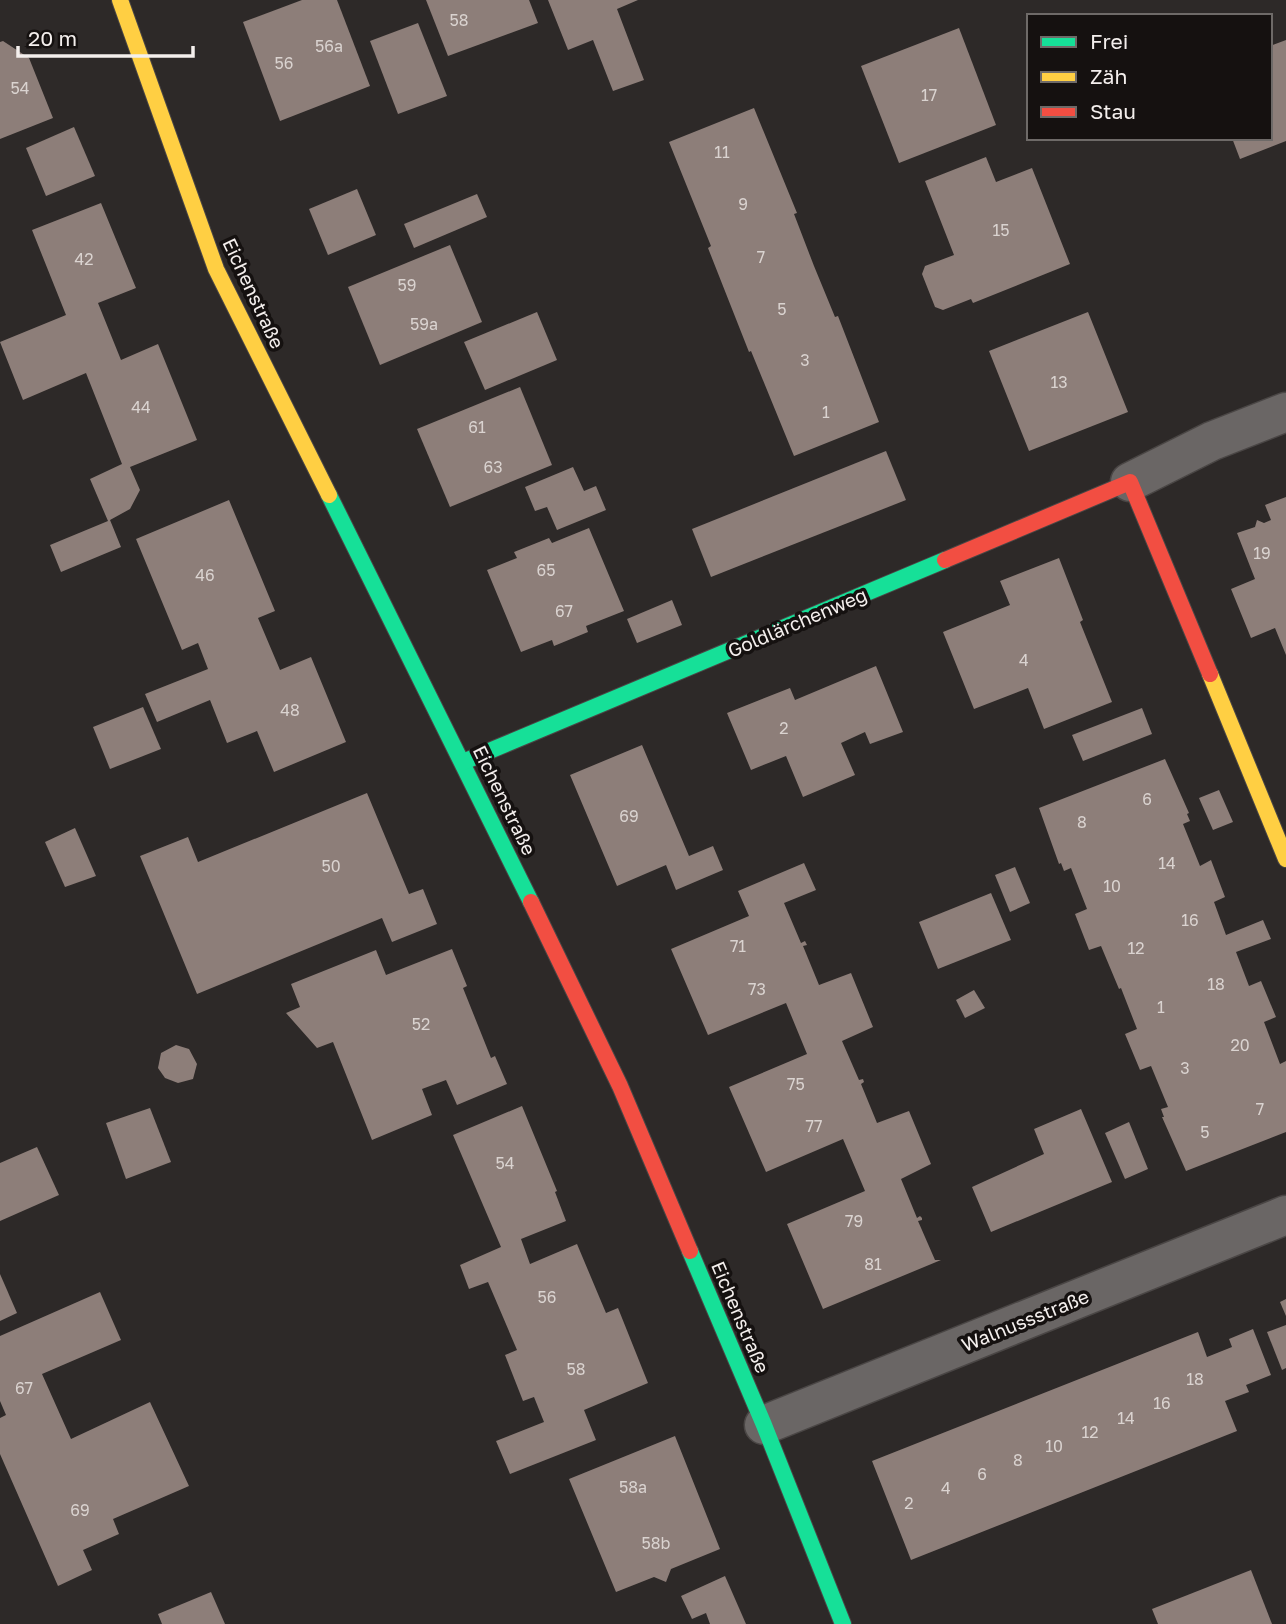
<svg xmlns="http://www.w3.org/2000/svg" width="1286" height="1624" font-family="'Golos Text',sans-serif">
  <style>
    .building { fill: #8d7e79 }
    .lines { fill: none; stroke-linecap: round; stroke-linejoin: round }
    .street-casing { stroke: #4a4645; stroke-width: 41 }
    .fast-casing { stroke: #4a4645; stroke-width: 18 }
    .slow-casing { stroke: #4a4645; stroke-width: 18 }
    .jam-casing { stroke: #4a4645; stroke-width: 18 }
    .street { stroke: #6a6665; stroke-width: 38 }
    .fast { stroke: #16e098; stroke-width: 16 }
    .slow { stroke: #ffcf43; stroke-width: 16 }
    .jam { stroke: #f24e42; stroke-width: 16 }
    .labels { text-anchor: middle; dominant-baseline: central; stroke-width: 7; stroke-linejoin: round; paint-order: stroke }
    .number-label { font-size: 16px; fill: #dad3d0 }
    .street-label { font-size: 19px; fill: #f4efed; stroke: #151110 }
  </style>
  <rect width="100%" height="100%" fill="#2d2928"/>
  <g class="building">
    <path d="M 302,0 L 337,0 L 370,86 L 280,121 L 243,22 Z"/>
    <path d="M 426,0 L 529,0 L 538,23 L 448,56 Z"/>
    <path d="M 548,0 L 638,0 L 617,9 L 644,80 L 613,91 L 593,40 L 568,50 Z"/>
    <path d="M 418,23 L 447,96 L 398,114 L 370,41 Z"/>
    <path d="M 959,28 L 996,125 L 899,163 L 861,66 Z"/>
    <path d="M 1286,40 L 1286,141 L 1240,159 L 1232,138 L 1270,138 L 1270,46 Z"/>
    <path d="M 3,41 L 29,58 L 53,118 L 0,139 L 0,42 Z"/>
    <path d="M 754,108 L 797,213 L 794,214 L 814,266 L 835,317 L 838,316 L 879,422 L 794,456 L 751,351 L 749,352 L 708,248 L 711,246 L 669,142 Z"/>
    <path d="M 74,127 L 95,176 L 46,196 L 26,148 Z"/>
    <path d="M 986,157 L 996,182 L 1032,168 L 1070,264 L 973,303 L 971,299 L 943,310 L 935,307 L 922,274 L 925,266 L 954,255 L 925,181 Z"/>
    <path d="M 357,189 L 376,235 L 328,255 L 309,209 Z"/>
    <path d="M 477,194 L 487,217 L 414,248 L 404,224 Z"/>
    <path d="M 101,203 L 136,288 L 98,303 L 121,360 L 158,344 L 197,440 L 130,467 L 140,490 L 130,509 L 110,520 L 121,547 L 61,572 L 50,545 L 108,521 L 90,479 L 122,464 L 86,373 L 23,400 L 0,342 L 66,315 L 32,230 Z"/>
    <path d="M 450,245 L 482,322 L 380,365 L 348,287 Z"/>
    <path d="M 537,312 L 557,360 L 485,390 L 464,342 Z"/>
    <path d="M 1088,312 L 1128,412 L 1029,451 L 989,351 Z"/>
    <path d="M 520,387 L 552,465 L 450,507 L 417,429 Z"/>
    <path d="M 886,451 L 906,500 L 711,577 L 692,529 Z"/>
    <path d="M 573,467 L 584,491 L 596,486 L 606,510 L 557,530 L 547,507 L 535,511 L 525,487 Z"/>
    <path d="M 1286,497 L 1286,655 L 1275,628 L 1251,638 L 1231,589 L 1255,579 L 1237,533 L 1255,527 L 1257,520 L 1264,523 L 1271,520 L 1265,505 Z"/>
    <path d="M 229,500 L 275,611 L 258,618 L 280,670 L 311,657 L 346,742 L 274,772 L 257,731 L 227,743 L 210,700 L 157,722 L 145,694 L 208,669 L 198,643 L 182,650 L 136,539 Z"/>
    <path d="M 589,528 L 624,611 L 586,626 L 588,632 L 554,646 L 552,640 L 521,652 L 487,570 L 517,558 L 514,552 L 549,538 L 552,543 Z"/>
    <path d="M 1059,558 L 1083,620 L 1080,622 L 1112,702 L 1044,729 L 1028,688 L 974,709 L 943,632 L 1010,605 L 1000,581 Z"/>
    <path d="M 672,600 L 682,625 L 637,643 L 627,619 Z"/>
    <path d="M 876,666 L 903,732 L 870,744 L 865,732 L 841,743 L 855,775 L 803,797 L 786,756 L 751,770 L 727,713 L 790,688 L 795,700 Z"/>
    <path d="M 143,707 L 161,749 L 110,769 L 93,727 Z"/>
    <path d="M 1142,708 L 1152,734 L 1083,761 L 1072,735 Z"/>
    <path d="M 642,745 L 689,856 L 713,846 L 723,870 L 676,890 L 666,865 L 617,886 L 570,775 Z"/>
    <path d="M 1165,759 L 1189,813 L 1187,814 L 1190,821 L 1183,824 L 1200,866 L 1211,860 L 1225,897 L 1214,902 L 1226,935 L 1263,920 L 1271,939 L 1236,952 L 1249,986 L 1261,981 L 1276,1017 L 1264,1022 L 1280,1064 L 1286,1061 L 1286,1132 L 1186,1171 L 1162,1117 L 1164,1117 L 1161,1109 L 1168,1107 L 1151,1066 L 1140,1070 L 1125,1034 L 1137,1029 L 1121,988 L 1119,989 L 1101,946 L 1089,950 L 1075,914 L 1087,909 L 1071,868 L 1064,871 L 1061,863 L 1059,864 L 1039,808 Z"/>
    <path d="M 1219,790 L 1233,822 L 1213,830 L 1199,798 Z"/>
    <path d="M 367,793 L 409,894 L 423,889 L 437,924 L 392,942 L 382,918 L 197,994 L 140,856 L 188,837 L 198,862 Z"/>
    <path d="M 75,828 L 96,876 L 65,887 L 45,842 Z"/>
    <path d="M 804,863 L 816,890 L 784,903 L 801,943 L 805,941 L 807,945 L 803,946 L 819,985 L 851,973 L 873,1027 L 842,1041 L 859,1080 L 863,1079 L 864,1082 L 861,1084 L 877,1123 L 909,1111 L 931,1164 L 901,1179 L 917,1218 L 920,1216 L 922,1218 L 922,1220 L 918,1221 L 935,1260 L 941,1260 L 823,1309 L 787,1224 L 865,1191 L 843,1139 L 766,1172 L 729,1087 L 807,1054 L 786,1003 L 708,1035 L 671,949 L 749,916 L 738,891 Z"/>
    <path d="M 1015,867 L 1030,903 L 1010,912 L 995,875 Z"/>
    <path d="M 991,893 L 1011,940 L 938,969 L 919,922 Z"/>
    <path d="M 452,949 L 467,986 L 463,988 L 491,1058 L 495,1056 L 507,1084 L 457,1105 L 446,1080 L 422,1089 L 432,1115 L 372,1140 L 333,1042 L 317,1048 L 286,1013 L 300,1007 L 291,984 L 376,950 L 386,975 Z"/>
    <path d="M 974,990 L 985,1008 L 965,1018 L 956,1000 Z"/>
    <path d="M 176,1045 L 189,1049 L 197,1064 L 193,1079 L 178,1083 L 165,1078 L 158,1068 L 161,1053 Z"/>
    <path d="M 522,1106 L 557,1191 L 555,1192 L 566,1221 L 521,1239 L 530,1264 L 577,1244 L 606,1313 L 618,1308 L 648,1383 L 584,1410 L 596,1440 L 510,1474 L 496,1441 L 544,1422 L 534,1397 L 523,1401 L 505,1355 L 517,1350 L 488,1282 L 469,1289 L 460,1265 L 501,1247 L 453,1135 Z"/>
    <path d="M 150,1108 L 171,1162 L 126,1179 L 106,1123 Z"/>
    <path d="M 1081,1109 L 1112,1182 L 991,1232 L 972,1187 L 1044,1154 L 1034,1129 Z"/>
    <path d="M 1129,1122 L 1148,1169 L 1125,1179 L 1105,1133 Z"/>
    <path d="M 37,1147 L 59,1195 L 0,1221 L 0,1163 Z"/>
    <path d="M 0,1274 L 17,1313 L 0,1321 Z"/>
    <path d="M 100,1292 L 121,1340 L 42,1374 L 71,1439 L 150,1402 L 189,1486 L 113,1519 L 119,1534 L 83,1550 L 92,1570 L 58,1586 L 0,1454 L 0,1418 L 6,1415 L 0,1401 L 0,1336 Z"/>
    <path d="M 1286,1299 L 1286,1316 L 1280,1302 Z"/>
    <path d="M 1286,1325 L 1286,1368 L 1282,1370 L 1267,1332 Z"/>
    <path d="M 1253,1329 L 1271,1375 L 1246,1385 L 1249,1392 L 1225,1401 L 1237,1431 L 911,1560 L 872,1461 L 1198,1332 L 1207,1357 L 1232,1347 L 1229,1339 Z"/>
    <path d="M 675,1436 L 720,1549 L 671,1569 L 666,1582 L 654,1577 L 616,1592 L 569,1479 Z"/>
    <path d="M 1251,1570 L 1272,1624 L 1158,1624 L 1152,1609 Z"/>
    <path d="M 725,1576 L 746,1624 L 710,1624 L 706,1613 L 692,1619 L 681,1596 Z"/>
    <path d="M 211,1592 L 225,1624 L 162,1624 L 158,1614 Z"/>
  </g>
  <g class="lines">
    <defs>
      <g id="street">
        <path d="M 1130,482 L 1212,441 L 1286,412"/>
        <path d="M 764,1425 L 1286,1215"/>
      </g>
      <g id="fast">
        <path d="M 329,495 L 531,902"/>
        <path d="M 463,762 L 945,560"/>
        <path d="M 690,1251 L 764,1425 L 843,1624"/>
      </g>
      <g id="slow">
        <path d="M 120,0 L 216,269 L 329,495"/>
        <path d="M 1210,674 L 1286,859"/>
      </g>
      <g id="jam">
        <path d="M 945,560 L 1130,482 L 1210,674"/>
        <path d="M 531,902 L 620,1086 L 690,1251"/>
      </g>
    </defs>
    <use href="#street" class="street-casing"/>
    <use href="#fast" class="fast-casing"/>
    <use href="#slow" class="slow-casing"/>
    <use href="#jam" class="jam-casing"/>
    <use href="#street" class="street"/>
    <use href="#fast" class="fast"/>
    <use href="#slow" class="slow"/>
    <use href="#jam" class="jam"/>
  </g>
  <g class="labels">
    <g class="number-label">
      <text x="459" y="20">58</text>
      <text x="329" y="46">56a</text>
      <text x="284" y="63">56</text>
      <text x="20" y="88">54</text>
      <text x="929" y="95">17</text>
      <text x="722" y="152">11</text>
      <text x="743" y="204">9</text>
      <text x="1001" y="230">15</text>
      <text x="761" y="257">7</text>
      <text x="84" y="259">42</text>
      <text x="407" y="285">59</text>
      <text x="782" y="309">5</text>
      <text x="424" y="324">59a</text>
      <text x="805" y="360">3</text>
      <text x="1059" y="382">13</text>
      <text x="141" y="407">44</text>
      <text x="826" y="412">1</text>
      <text x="477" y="427">61</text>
      <text x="493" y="467">63</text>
      <text x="1262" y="553">19</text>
      <text x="546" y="570">65</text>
      <text x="205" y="575">46</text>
      <text x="564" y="611">67</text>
      <text x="1024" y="660">4</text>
      <text x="290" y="710">48</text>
      <text x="784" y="728">2</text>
      <text x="1147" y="799">6</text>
      <text x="629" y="816">69</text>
      <text x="1082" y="822">8</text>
      <text x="1167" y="863">14</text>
      <text x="331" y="866">50</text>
      <text x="1112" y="886">10</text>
      <text x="1190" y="920">16</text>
      <text x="738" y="946">71</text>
      <text x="1136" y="948">12</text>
      <text x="1216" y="984">18</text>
      <text x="757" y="989">73</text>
      <text x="1161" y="1007">1</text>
      <text x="421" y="1024">52</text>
      <text x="1240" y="1045">20</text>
      <text x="1185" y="1068">3</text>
      <text x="796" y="1084">75</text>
      <text x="1260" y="1109">7</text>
      <text x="814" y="1126">77</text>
      <text x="1205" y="1132">5</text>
      <text x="505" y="1163">54</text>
      <text x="854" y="1221">79</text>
      <text x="873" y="1264">81</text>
      <text x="547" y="1297">56</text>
      <text x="576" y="1369">58</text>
      <text x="1195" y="1379">18</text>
      <text x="24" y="1388">67</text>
      <text x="1162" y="1403">16</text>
      <text x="1126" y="1418">14</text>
      <text x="1090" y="1432">12</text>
      <text x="1054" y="1446">10</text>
      <text x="1018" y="1460">8</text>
      <text x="982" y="1474">6</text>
      <text x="633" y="1487">58a</text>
      <text x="946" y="1488">4</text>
      <text x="909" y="1503">2</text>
      <text x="80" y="1510">69</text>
      <text x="656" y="1543">58b</text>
    </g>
    <g class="street-label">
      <text transform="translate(254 293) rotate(65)">Eichenstraße</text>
      <text transform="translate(797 622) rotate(-23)">Goldlärchenweg</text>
      <text transform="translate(505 800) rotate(64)">Eichenstraße</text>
      <text transform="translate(741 1317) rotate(67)">Eichenstraße</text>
      <text transform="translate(1025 1320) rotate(-22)">Walnussstraße</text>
    </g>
  </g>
  <rect x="1027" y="14" width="245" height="126" fill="#151110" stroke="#6e6a68" stroke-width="2"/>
  <rect x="1041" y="37" width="35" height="10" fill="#16e098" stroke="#6e6a68" stroke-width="2"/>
  <text x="1090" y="49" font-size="21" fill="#f4efed">Frei</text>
  <rect x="1041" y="72" width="35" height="10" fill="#ffcf43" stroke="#6e6a68" stroke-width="2"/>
  <text x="1090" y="84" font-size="21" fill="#f4efed">Zäh</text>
  <rect x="1041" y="107" width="35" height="10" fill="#f24e42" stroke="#6e6a68" stroke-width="2"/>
  <text x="1090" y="119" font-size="21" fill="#f4efed">Stau</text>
  <path d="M18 46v10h175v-10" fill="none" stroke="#f4efed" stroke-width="3.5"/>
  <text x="28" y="46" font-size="21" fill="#f4efed" stroke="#151110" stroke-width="5" paint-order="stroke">20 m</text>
</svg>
